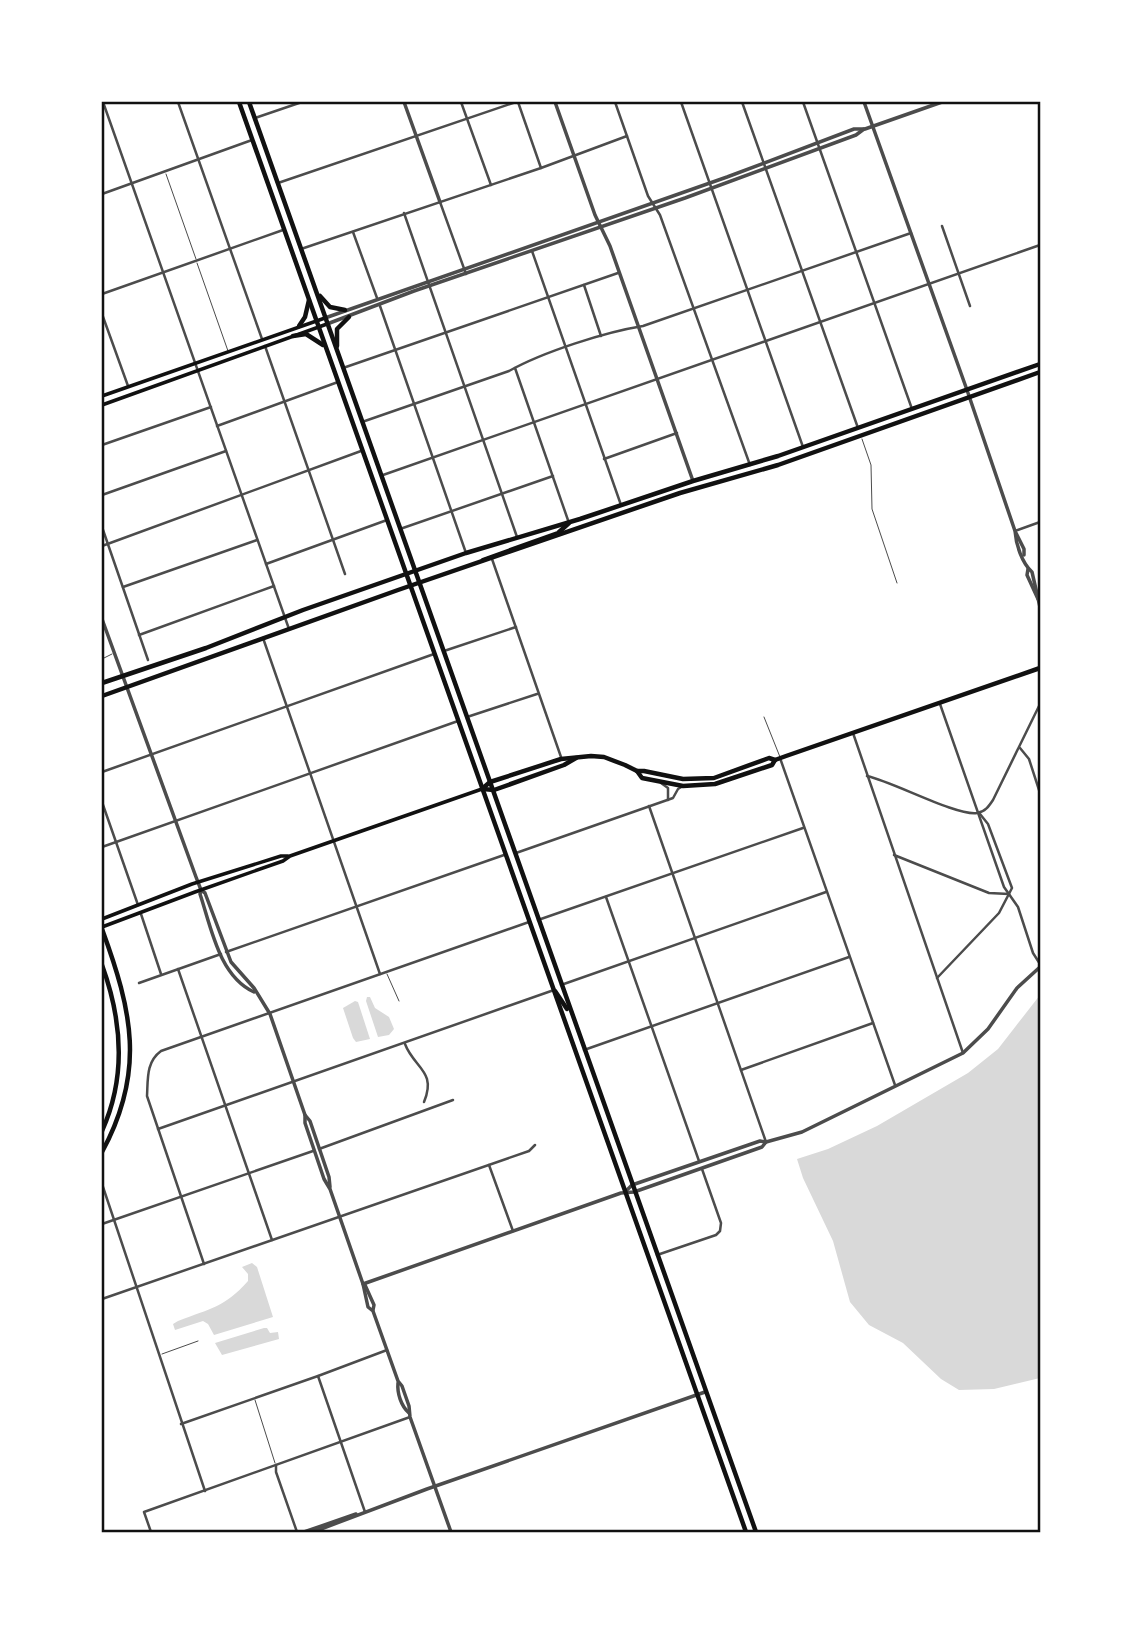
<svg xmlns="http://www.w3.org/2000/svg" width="1142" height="1634" font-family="Manrope,sans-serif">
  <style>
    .water { fill: #d9d9d9 }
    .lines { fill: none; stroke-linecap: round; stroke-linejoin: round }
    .service { stroke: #4c4c4c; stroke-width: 1 }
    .minor { stroke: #4c4c4c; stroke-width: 2.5 }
    .tertiary { stroke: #4c4c4c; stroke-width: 3.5 }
    .secondary { stroke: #111; stroke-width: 3.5 }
    .primary { stroke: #111; stroke-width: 4.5 }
    .neatline { fill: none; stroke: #111; stroke-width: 2.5 }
  </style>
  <rect width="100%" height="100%" fill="#fff"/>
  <g class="water">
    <path d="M 1040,995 L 1040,1378 L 994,1389 L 959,1390 L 941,1379 L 903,1343 L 869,1325 L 850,1302 L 833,1241 L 803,1178 L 797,1159 L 828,1149 L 877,1126 L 968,1073 L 998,1049 Z"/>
    <path d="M 367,997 L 370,997 L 375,1008 L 389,1017 L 394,1029 L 389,1035 L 378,1037 L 366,1001 Z"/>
    <path d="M 355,1001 L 358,1002 L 370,1039 L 356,1042 L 353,1038 L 343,1008 Z"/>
    <path d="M 252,1263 L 257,1267 L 273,1317 L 214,1335 L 208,1324 L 203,1321 L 175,1330 L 173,1324 L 178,1321 C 211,1308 224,1308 248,1281 L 248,1274 L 242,1267 Z"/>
    <path d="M 264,1328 L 267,1328 L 270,1333 L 278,1332 L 279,1339 L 222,1355 L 215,1343 Z"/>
  </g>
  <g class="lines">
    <g class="service">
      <path d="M 166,174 L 196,259"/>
      <path d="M 197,263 L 228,351"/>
      <path d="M 862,439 L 871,465 L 872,509 L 897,583"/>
      <path d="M 102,659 L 112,654"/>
      <path d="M 764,717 L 780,757"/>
      <path d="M 387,974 L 399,1001"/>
      <path d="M 162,1354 L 198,1341"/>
      <path d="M 255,1400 L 275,1463"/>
    </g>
    <g class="minor">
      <path d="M 103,102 L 289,629"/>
      <path d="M 178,102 L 262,339"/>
      <path d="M 461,102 L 491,185"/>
      <path d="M 518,102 L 541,168"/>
      <path d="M 615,102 L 648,196 L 660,215 L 750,465"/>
      <path d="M 681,102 L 803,447"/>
      <path d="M 742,102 L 858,428"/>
      <path d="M 803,102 L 912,409"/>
      <path d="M 255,118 L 302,102"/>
      <path d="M 278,183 L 516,102"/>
      <path d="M 102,194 L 252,140"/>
      <path d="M 440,202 L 466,274"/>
      <path d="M 404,213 L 517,537"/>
      <path d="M 942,226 L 970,306"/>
      <path d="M 353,232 L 377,298"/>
      <path d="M 301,249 L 541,168 L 627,136"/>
      <path d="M 532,251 L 621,505"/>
      <path d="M 584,285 L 601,336"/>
      <path d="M 102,294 L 283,230"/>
      <path d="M 380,306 L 466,553"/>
      <path d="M 102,314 L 128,386"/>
      <path d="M 265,346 L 345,574"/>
      <path d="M 343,368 L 618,273"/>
      <path d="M 515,368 L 569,523"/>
      <path d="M 362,422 L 509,371 C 543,352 605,332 643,326 L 911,233"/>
      <path d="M 217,426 L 338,382"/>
      <path d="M 102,445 L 211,407"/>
      <path d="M 604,459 L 677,433"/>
      <path d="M 383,475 L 1040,245"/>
      <path d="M 102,495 L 226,451"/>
      <path d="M 102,527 L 148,660"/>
      <path d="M 400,529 L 553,476"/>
      <path d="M 1015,531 L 1040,522"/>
      <path d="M 102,546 L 361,451"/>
      <path d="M 492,559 L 561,757"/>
      <path d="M 266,564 L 387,520"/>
      <path d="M 123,587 L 257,540"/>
      <path d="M 139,635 L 274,586"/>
      <path d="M 263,638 L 380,974"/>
      <path d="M 444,651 L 516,627"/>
      <path d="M 940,704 L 1004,887 L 1018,907 L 1033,953 L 1040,964"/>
      <path d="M 467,717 L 537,694"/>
      <path d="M 853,733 L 963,1053"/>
      <path d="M 1020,748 L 1029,759 L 1040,793"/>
      <path d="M 780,758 L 895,1085"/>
      <path d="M 102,772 L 434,654"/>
      <path d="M 867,776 C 894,782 956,816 977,813 C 985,812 989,806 993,800 L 1040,704"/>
      <path d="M 661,783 L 668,788 L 668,800"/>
      <path d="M 102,802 L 138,905"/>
      <path d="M 649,806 L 766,1142"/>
      <path d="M 102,847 L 458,721"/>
      <path d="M 516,853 L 673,798 L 678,789 L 683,786"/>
      <path d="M 894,855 L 989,893 L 1009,894"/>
      <path d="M 606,897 L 699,1161"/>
      <path d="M 141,914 L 161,974"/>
      <path d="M 538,920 L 803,828"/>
      <path d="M 226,952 L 504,855"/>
      <path d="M 178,969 L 272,1240"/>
      <path d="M 937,978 L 999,913 L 1012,888 L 988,824 L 980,814"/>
      <path d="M 139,983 L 221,954"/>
      <path d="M 561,985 L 826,892"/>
      <path d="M 405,1044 C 414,1068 437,1071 424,1102"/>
      <path d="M 584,1050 L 849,957"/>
      <path d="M 741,1070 L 873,1023"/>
      <path d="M 158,1129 L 554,990"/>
      <path d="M 319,1149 L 453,1100"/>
      <path d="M 489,1165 L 513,1231"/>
      <path d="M 102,1184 L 205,1491"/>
      <path d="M 102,1224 L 313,1151"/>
      <path d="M 657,1255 L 716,1235 L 720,1231 L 721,1223 L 702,1169"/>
      <path d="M 204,1264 L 147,1096 C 148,1079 146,1062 161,1051 L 529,922"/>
      <path d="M 102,1299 L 529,1151 L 535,1145"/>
      <path d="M 318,1376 L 365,1512"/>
      <path d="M 181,1424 L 318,1376 L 387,1350"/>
      <path d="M 276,1465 L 276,1472 L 297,1532"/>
      <path d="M 151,1532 L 144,1512 L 410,1417"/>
    </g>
    <g class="tertiary">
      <path d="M 404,102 L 440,202"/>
      <path d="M 555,102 L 595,215 L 610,246 L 693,481"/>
      <path d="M 864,102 L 967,390 L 1015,531 C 1016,545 1022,563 1032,572 L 1040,607"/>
      <path d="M 325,318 L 727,177 L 854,129 L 865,129 L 942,102"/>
      <path d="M 327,324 L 414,291 L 685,198 L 856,135 L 864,129"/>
      <path d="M 1016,533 L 1024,549 L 1024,555"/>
      <path d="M 1028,569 L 1027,575 L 1038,599"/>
      <path d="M 102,619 L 196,877 L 201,890 L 205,893 L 231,962 L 254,988 L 270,1014 L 305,1115 L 305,1123 L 324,1179 L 330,1189 L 363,1284 L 368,1307 L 373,1311 L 398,1381 L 402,1386 L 409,1406 L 410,1417 L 451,1532"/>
      <path d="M 201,890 L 200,894 C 211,927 219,976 254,992"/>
      <path d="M 305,1115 L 310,1121 L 329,1177 L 330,1187"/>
      <path d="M 626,1191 L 632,1185 L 760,1141 L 766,1142 L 802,1132 L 963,1053 L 988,1029 L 1017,988 L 1040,967"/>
      <path d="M 363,1284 L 621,1193 L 634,1192 L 762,1147 L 766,1142"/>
      <path d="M 365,1285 L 374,1305 L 373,1310"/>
      <path d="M 398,1383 C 397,1393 401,1406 409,1413"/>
      <path d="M 304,1532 L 356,1514"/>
      <path d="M 313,1532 L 427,1489 L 705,1392"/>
    </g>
    <g class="secondary">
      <path d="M 102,396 L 325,318"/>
      <path d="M 102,405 L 327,324"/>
      <path d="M 102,919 L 192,884 L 281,856 L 288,856"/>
      <path d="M 102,927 L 195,892 L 283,861 L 290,856 L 482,789"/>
    </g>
    <g class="primary">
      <path d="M 239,102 L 746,1532"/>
      <path d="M 249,102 L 756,1532"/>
      <path d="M 320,296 L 330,307 L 345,310"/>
      <path d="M 299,326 L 305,317 L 309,300"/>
      <path d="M 293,336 L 306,334 L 323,345"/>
      <path d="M 337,346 L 337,329 L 349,317"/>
      <path d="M 483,560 L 558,533 L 569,523"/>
      <path d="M 102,683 L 206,648 L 303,610 L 466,553 L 580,519 L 693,481 L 778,456 L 1040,364"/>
      <path d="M 102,696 L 398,590 L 680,493 L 778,465 L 1040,372"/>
      <path d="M 637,771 L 644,771 L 683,779 L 714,778 L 769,758 L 775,760"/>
      <path d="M 482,789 L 490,782 L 561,759 L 591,756 L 604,757 L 625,765 L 637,771 L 642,778 L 683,786 L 715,784 L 772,765 L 775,760 L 786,756 L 1040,668"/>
      <path d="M 483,789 L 494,790 L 564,765 L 576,758"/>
      <path d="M 102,929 C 132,1011 146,1071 102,1152"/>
      <path d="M 102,965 C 122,1020 127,1076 102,1131"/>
      <path d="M 555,991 L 567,1009"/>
    </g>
  </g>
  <rect width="1142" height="1634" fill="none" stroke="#ffffff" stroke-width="206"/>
  <rect x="103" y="103" width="936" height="1428" class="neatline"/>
</svg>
